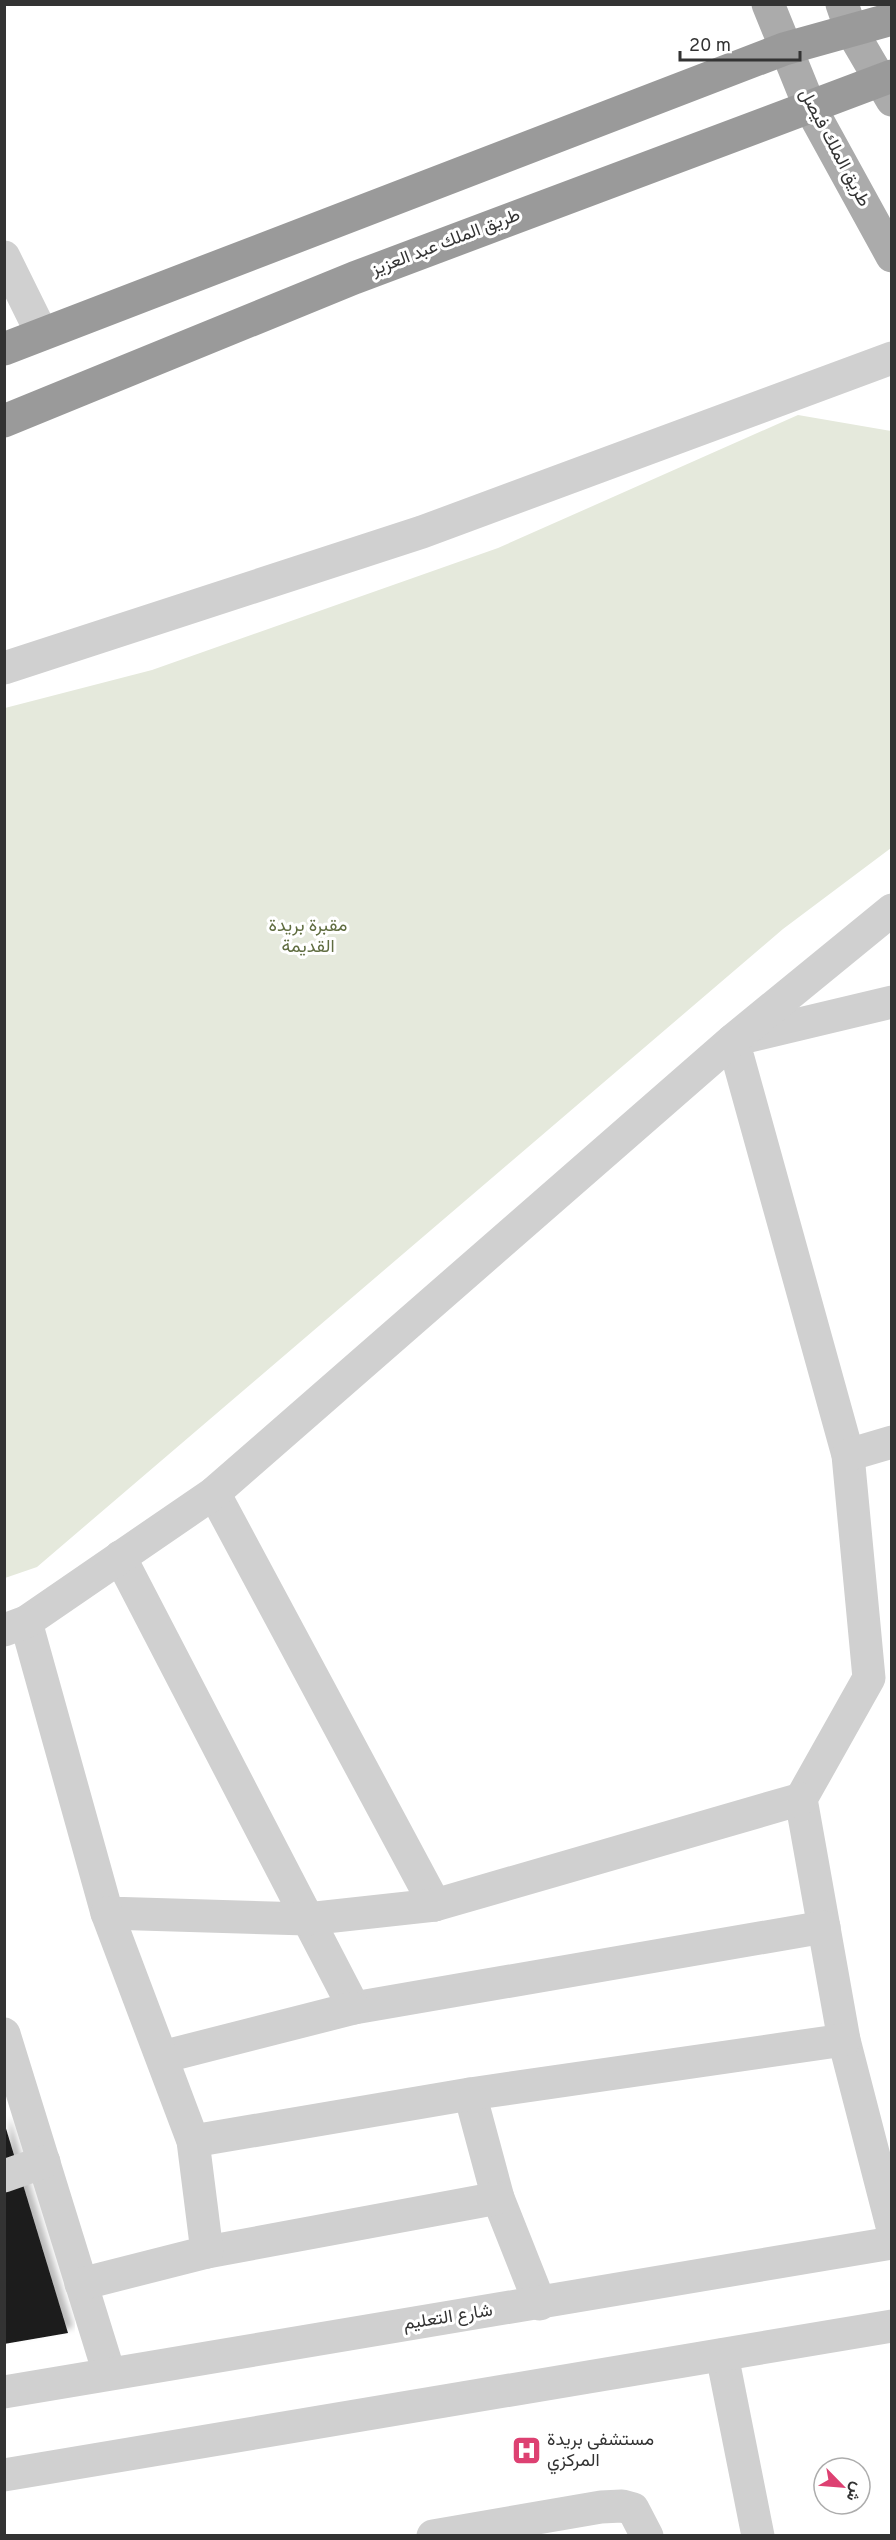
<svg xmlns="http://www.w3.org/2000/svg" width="896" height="2540" font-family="Overpass,Vazirmatn,sans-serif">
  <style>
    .green { fill: #e5e9dc }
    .building { fill: #1a1a1a; filter: url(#shadow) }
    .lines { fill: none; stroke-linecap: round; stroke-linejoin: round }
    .minor { stroke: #d0d0d0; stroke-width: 33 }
    .major { stroke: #ababab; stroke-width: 33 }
    .highway { stroke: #9a9a9a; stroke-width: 33 }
    .labels { text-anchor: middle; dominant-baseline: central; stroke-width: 6; stroke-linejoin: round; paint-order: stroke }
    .street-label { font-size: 18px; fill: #333; stroke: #fff }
    .park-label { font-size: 18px; fill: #606d41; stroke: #fff }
    .poi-label { font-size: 18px; fill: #333; stroke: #fff; text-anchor: start }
  </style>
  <defs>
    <filter id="shadow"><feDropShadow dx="5.5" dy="-5.5" stdDeviation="3" flood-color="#0004"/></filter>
  </defs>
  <rect width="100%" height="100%" fill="#fff"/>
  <path class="green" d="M 798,415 L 891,431 L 891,848 L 783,929 L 37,1567 L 5,1578 L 5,708 L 152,670 L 498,548 Z"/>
  <path class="building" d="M 4,2122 L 68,2333 L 4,2344 Z"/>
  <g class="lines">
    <g class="minor">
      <path d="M 4,257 L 42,334"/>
      <path d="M 4,668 L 422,532 L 892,358"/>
      <path d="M 892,1002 L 733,1040 L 848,1455 L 869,1678 L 801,1799 L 844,2040 L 892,2226"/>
      <path d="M 848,1455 L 892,1442"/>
      <path d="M 214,1493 L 435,1905"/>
      <path d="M 120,1557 L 354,2008 L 824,1927"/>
      <path d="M 26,1622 L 107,1913 L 307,1919 L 435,1905 L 801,1799"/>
      <path d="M 4,1630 L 26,1622 L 214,1493 L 733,1040 L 892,910"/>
      <path d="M 4,2034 L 109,2373"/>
      <path d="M 162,2057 L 354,2008"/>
      <path d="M 470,2094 L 498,2198 L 540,2304"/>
      <path d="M 193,2141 L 470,2094 L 844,2040"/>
      <path d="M 4,2176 L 44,2162"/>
      <path d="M 207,2252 L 498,2198"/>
      <path d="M 81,2284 L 207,2252 L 193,2141 L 107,1913"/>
      <path d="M 722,2355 L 758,2536"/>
      <path d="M 4,2392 L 892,2243"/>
      <path d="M 4,2475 L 892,2326"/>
      <path d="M 433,2536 L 601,2507 L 622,2506 L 633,2509 L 647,2536"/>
    </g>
    <g class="major">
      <path d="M 768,4 L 809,105 L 892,256"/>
      <path d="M 842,4 L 851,30 L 892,100"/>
    </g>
    <g class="highway">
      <path d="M 4,349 L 784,49 L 892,19"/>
      <path d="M 4,421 L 354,278 L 892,76"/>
    </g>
  </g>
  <defs>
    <symbol id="hospital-square" viewBox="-11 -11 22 22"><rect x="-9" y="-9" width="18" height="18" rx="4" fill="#dd4172" stroke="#fff"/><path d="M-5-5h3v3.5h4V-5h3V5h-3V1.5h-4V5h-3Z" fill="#fff"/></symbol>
  </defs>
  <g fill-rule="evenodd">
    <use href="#hospital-square" x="510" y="2434" width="33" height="33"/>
  </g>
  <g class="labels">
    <g class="street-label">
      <text transform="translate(834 148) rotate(62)">طريق الملك فيصل</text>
      <text transform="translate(446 243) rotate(-21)">طريق الملك عبد العزيز</text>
      <text transform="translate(448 2318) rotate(-9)">شارع التعليم</text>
    </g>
    <g class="park-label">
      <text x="308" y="926">مقبرة بريدة<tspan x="308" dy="21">القديمة</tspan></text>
    </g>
    <g class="poi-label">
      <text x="547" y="2440">مستشفى بريدة<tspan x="547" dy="21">المركزي</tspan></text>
    </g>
  </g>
  <rect width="896" height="2540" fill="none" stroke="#333333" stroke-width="12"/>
  <g transform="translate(842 2486) rotate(115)"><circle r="28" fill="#ffffff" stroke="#adadad" stroke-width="1.5"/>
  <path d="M0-4.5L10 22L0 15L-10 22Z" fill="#dd4172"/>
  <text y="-9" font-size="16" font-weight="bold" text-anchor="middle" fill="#333333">ش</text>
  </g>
  <path d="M680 51v9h120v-9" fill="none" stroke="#333333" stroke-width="3"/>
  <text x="689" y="51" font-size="18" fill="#333333" stroke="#ffffff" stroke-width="4.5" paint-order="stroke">20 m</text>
</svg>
